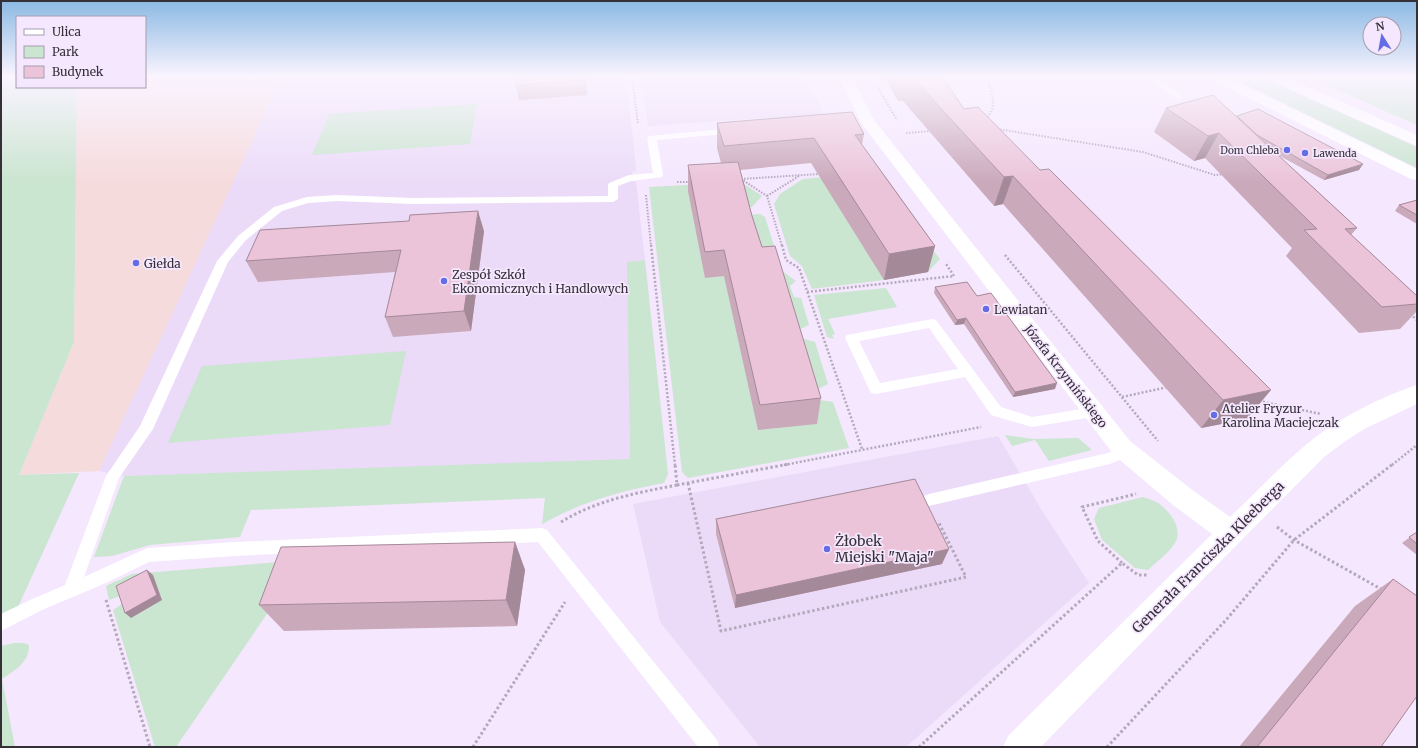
<svg xmlns="http://www.w3.org/2000/svg" width="1418" height="748" font-family="Merriweather,serif">
  <style>
    .commercial { fill: #f6dbdd }
    .built { fill: #ebdbf8 }
    .green { fill: #cae5d0 }
    .lines { fill: none; stroke-linecap: round; stroke-linejoin: round }
    .path-far2 { stroke: #b3a9bb; stroke-width: 2; stroke-dasharray: 1.5 1.5; stroke-linecap: butt }
    .path-far1 { stroke: #b3a9bb; stroke-width: 2.5; stroke-dasharray: 2 2; stroke-linecap: butt }
    .path { stroke: #b3a9bb; stroke-width: 3; stroke-dasharray: 2.5 2.5; stroke-linecap: butt }
    .service { fill: #fff; fill-rule: evenodd }
    .minor { fill: #fff; fill-rule: evenodd }
    .tertiary { fill: #fff; fill-rule: evenodd }
    .wall { fill: #caa9bb }
    .shaded-wall { fill: #a48999 }
    .building { fill: #ebc4da; stroke: #a48999 }
    .poi-dot { fill: #646de5; stroke: #f4e7fe; stroke-width: 1.5 }
    .labels { text-anchor: middle; dominant-baseline: central; stroke-width: 3.5; stroke-linejoin: round; paint-order: stroke }
    .far-poi-label { font-size: 10px; fill: #353038; stroke: #f4e7fe; text-anchor: end }
    .poi-label { font-size: 12px; fill: #353038; stroke: #f4e7fe; text-anchor: start }
    .street-label { font-size: 12px; fill: #353038; stroke: #f4e7fe }
    .near-poi-label { font-size: 14px; fill: #353038; stroke: #f4e7fe; text-anchor: start }
    .near-street-label { font-size: 14px; fill: #353038; stroke: #f4e7fe }
  </style>
  <rect width="100%" height="100%" fill="#f4e7fe"/>
  <path class="commercial" d="M 145,77 L 281,77 L 233,183 L 99,471 L 19,475 L 74,342 L 77,87 L 145,87 Z"/>
  <g class="built">
    <path d="M 281,77 L 626,77 L 635,157 L 636,171 L 632,172 L 632,181 L 636,182 L 645,260 L 628,262 L 630,460 L 124,476 L 99,471 L 233,183 Z"/>
    <path d="M 641,77 L 805,77 L 824,114 L 648,126 Z"/>
    <path d="M 998,436 L 1041,509 L 1089,583 L 906,747 L 760,747 L 660,622 L 633,504 Z"/>
  </g>
  <g class="green">
    <path d="M 1,77 L 17,77 L 17,87 L 77,87 L 74,342 L 19,475 L 79,473 L 18,607 L 1,614 Z"/>
    <path d="M 1230,77 L 1261,77 L 1417,147 L 1417,168 Z"/>
    <path d="M 1308,77 L 1417,77 L 1417,125 Z"/>
    <path d="M 477,104 L 470,144 L 312,155 L 329,114 Z"/>
    <path d="M 870,173 L 940,259 L 928,272 L 884,280 L 812,289 L 802,266 L 790,256 L 774,204 L 780,194 L 803,179 Z"/>
    <path d="M 741,182 L 762,196 L 752,207 L 742,207 L 744,215 L 760,214 L 765,217 L 782,271 L 796,281 L 790,286 L 794,297 L 801,298 L 809,325 L 798,330 L 800,338 L 815,342 L 828,384 L 816,390 L 819,400 L 833,402 L 849,448 L 688,478 L 682,472 L 649,187 Z"/>
    <path d="M 645,260 L 668,474 L 664,483 C 617,492 584,501 542,524 L 545,498 L 251,510 L 240,537 L 150,545 L 112,556 L 94,557 L 124,476 L 630,459 L 627,262 Z"/>
    <path d="M 886,288 L 897,307 L 828,319 L 835,334 L 832,335 L 834,339 L 827,337 L 814,295 Z"/>
    <path d="M 406,351 L 390,425 L 168,443 L 202,366 Z"/>
    <path d="M 1005,435 L 1033,439 L 1078,438 L 1092,450 L 1049,461 L 1035,440 L 1012,446 Z"/>
    <path d="M 1143,497 C 1148,499 1153,500 1158,503 C 1171,512 1185,531 1173,546 C 1166,555 1156,562 1148,570 L 1135,568 L 1102,540 L 1094,519 L 1099,508 Z"/>
    <path d="M 292,561 L 301,564 L 176,747 L 155,747 L 113,610 L 122,604 L 120,596 L 109,600 L 106,586 L 132,574 Z"/>
    <path d="M 14,643 L 24,643 L 29,645 C 29,663 15,670 2,679 L 15,747 L 1,747 L 1,646 Z"/>
  </g>
  <g class="lines">
    <g class="path-far2">
      <path d="M 632,77 L 638,124"/>
      <path d="M 1189,77 L 1196,80"/>
      <path d="M 877,86 L 897,120"/>
      <path d="M 985,119 C 999,108 991,92 987,77"/>
      <path d="M 997,129 L 1143,152 L 1215,175 L 1225,174"/>
      <path d="M 906,133 L 931,131"/>
      <path d="M 741,179 L 819,174"/>
      <path d="M 741,179 L 767,196 L 782,246"/>
      <path d="M 677,182 L 690,182"/>
      <path d="M 646,195 L 651,246"/>
      <path d="M 767,196 L 799,176"/>
    </g>
    <g class="path-far1">
      <path d="M 651,245 L 675,465"/>
      <path d="M 782,245 L 786,260 L 799,268 L 862,449"/>
      <path d="M 1005,255 L 1158,441"/>
      <path d="M 807,292 L 954,276 L 946,264"/>
      <path d="M 1410,314 L 1417,320"/>
      <path d="M 1122,397 L 1168,387"/>
      <path d="M 1259,401 L 1321,414"/>
      <path d="M 784,465 L 981,427"/>
      <path d="M 1392,465 L 1417,445"/>
    </g>
    <g class="path">
      <path d="M 688,483 L 721,631 L 966,577 L 938,521"/>
      <path d="M 677,485 L 789,464"/>
      <path d="M 561,522 C 597,500 636,493 677,485 L 675,464"/>
      <path d="M 1277,527 L 1294,540 L 1381,589"/>
      <path d="M 1122,563 L 1098,541 L 1082,507 L 1136,494"/>
      <path d="M 106,600 L 150,747"/>
      <path d="M 473,747 L 565,602"/>
      <path d="M 919,747 L 1122,563 L 1138,575 L 1147,575"/>
      <path d="M 1107,747 L 1226,620 L 1294,540 L 1393,464"/>
    </g>
    <g class="service">
      <path d="M 1145,77 L 1155,77 L 1183,96 L 1179,99 L 1176,98 Z"/>
      <path d="M 733,128 L 736,129 L 738,131 L 736,133 L 657,140 L 663,175 L 662,177 L 631,181 L 618,186 L 618,199 L 613,202 L 413,204 L 337,201 L 308,203 L 282,211 L 246,240 L 228,262 L 153,429 L 119,478 L 84,577 L 147,548 L 235,542 L 542,528 L 547,530 L 717,740 L 719,747 L 698,747 L 538,542 L 235,556 L 149,562 L 106,583 L 42,610 L 1,631 L 1,614 L 30,600 L 65,585 L 106,476 L 140,426 L 217,261 L 238,236 L 274,207 L 307,197 L 337,195 L 413,198 L 608,196 L 608,185 L 609,183 L 629,175 L 653,173 L 647,138 L 649,136 Z"/>
      <path d="M 932,319 L 936,320 L 1001,407 L 1032,417 L 1094,407 L 1099,408 L 1101,412 L 1099,416 L 1032,427 L 991,415 L 965,377 L 876,394 L 871,393 L 845,338 L 847,335 ZM 929,328 L 958,369 L 880,383 L 859,341 Z"/>
      <path d="M 1126,445 L 1131,447 L 1133,451 L 1131,455 L 1110,464 L 929,506 L 924,504 L 922,500 L 924,496 L 929,494 L 1108,453 Z"/>
    </g>
    <path class="minor" d="M 838,77 L 852,77 L 874,120 L 1130,441 L 1191,489 L 1230,517 C 1256,493 1280,466 1307,444 C 1337,419 1380,397 1417,385 L 1417,404 L 1366,428 L 1347,440 L 1324,457 L 1204,578 L 1041,747 L 1003,747 L 1008,736 L 1212,534 L 1173,505 L 1114,455 L 862,124 Z"/>
    <g class="tertiary">
      <path d="M 1210,77 L 1228,77 L 1417,169 L 1417,180 L 1411,179 L 1212,80 Z"/>
      <path d="M 1267,77 L 1286,77 L 1417,135 L 1417,146 L 1269,80 Z"/>
    </g>
  </g>
  <g class="wall">
    <path d="M 516,77 L 585,77 L 587,95 L 519,100 L 516,85 Z"/>
    <path d="M 884,77 L 942,77 L 964,109 L 1247,419 L 1201,428 L 1003,204 L 994,206 L 903,101 L 898,101 Z"/>
    <path d="M 1166,108 L 1237,116 L 1363,164 L 1359,170 L 1324,180 L 1278,155 L 1357,228 L 1351,235 L 1417,296 L 1417,311 L 1400,329 L 1359,333 L 1286,256 L 1292,248 L 1205,158 L 1194,161 L 1154,132 Z"/>
    <path d="M 717,123 L 864,134 L 862,145 L 935,246 L 928,272 L 884,280 L 811,163 L 740,170 L 752,216 L 762,247 L 821,398 L 817,424 L 758,430 L 724,276 L 705,278 L 688,191 L 688,165 L 721,163 L 717,148 Z"/>
    <path d="M 1417,200 L 1417,224 L 1395,211 L 1399,205 Z"/>
    <path d="M 484,231 L 471,331 L 393,337 L 385,317 L 395,272 L 258,282 L 246,261 Z"/>
    <path d="M 935,287 L 977,296 L 1055,389 L 1013,397 L 964,324 L 955,325 L 934,293 Z"/>
    <path d="M 716,519 L 942,564 L 735,608 L 716,534 Z"/>
    <path d="M 1417,532 L 1417,555 L 1402,543 Z"/>
    <path d="M 515,542 L 525,570 L 517,626 L 284,631 L 259,605 Z"/>
    <path d="M 1393,579 L 1381,747 L 1239,747 L 1355,606 Z"/>
  </g>
  <g class="shaded-wall">
    <path d="M 584,77 L 585,77 L 587,95 Z"/>
    <path d="M 1219,133 L 1205,158 L 1194,161 L 1208,136 Z"/>
    <path d="M 1363,164 L 1359,170 L 1324,180 L 1328,175 Z"/>
    <path d="M 1013,176 L 1003,204 L 994,206 L 1004,177 Z"/>
    <path d="M 478,211 L 484,231 L 471,331 L 464,311 Z"/>
    <path d="M 935,246 L 928,272 L 884,280 L 889,254 Z"/>
    <path d="M 966,318 L 964,324 L 955,325 L 957,320 Z"/>
    <path d="M 1057,383 L 1055,389 L 1013,397 L 1015,392 Z"/>
    <path d="M 1271,390 L 1247,419 L 1201,428 L 1223,400 Z"/>
    <path d="M 515,542 L 525,570 L 517,626 L 506,600 Z"/>
    <path d="M 949,549 L 942,564 L 735,608 L 736,595 Z"/>
    <path d="M 147,570 L 153,575 L 162,600 L 131,618 L 125,613 Z"/>
  </g>
  <g class="building">
    <path d="M 516,77 L 584,77 L 585,80 L 516,85 Z"/>
    <path d="M 912,77 L 942,77 L 964,109 L 978,107 L 1040,170 L 1049,169 L 1271,390 L 1223,400 L 1013,176 L 1004,177 Z"/>
    <path d="M 1213,95 L 1357,228 L 1345,229 L 1417,296 L 1417,304 L 1382,307 L 1304,230 L 1317,229 L 1219,133 L 1208,136 L 1166,108 Z"/>
    <path d="M 1258,109 L 1363,164 L 1328,175 L 1257,135 L 1237,116 Z"/>
    <path d="M 852,112 L 864,134 L 855,135 L 935,246 L 889,254 L 814,138 L 724,146 L 717,123 Z"/>
    <path d="M 738,162 L 752,216 L 762,247 L 775,246 L 821,398 L 760,405 L 724,250 L 705,252 L 688,165 Z"/>
    <path d="M 1417,200 L 1417,215 L 1399,205 Z"/>
    <path d="M 478,211 L 464,311 L 385,317 L 401,250 L 246,261 L 260,230 L 409,221 L 410,215 Z"/>
    <path d="M 967,282 L 977,296 L 991,293 L 1057,383 L 1015,392 L 966,318 L 957,320 L 935,287 Z"/>
    <path d="M 915,479 L 949,549 L 736,595 L 716,519 Z"/>
    <path d="M 1417,532 L 1417,544 L 1409,537 Z"/>
    <path d="M 515,542 L 506,600 L 259,605 L 281,547 Z"/>
    <path d="M 147,570 L 157,595 L 125,613 L 116,586 Z"/>
    <path d="M 1393,579 L 1417,596 L 1417,696 L 1381,747 L 1257,747 Z"/>
  </g>
  <linearGradient id="sky" x2="0" y2="1"><stop stop-color="#8ab9e3"/><stop offset="0.42" stop-color="#faf4ff"/><stop offset="1" stop-color="#faf4ff" stop-opacity="0"/></linearGradient>
  <rect width="1418" height="182" fill="url(#sky)"/>
  <g class="poi-dot">
    <circle cx="1287" cy="150" r="4"/>
    <circle cx="1305" cy="153" r="4"/>
    <circle cx="136" cy="263" r="4"/>
    <circle cx="444" cy="281" r="4"/>
    <circle cx="986" cy="309" r="4"/>
    <circle cx="1214" cy="415" r="4"/>
    <circle cx="827" cy="549" r="4"/>
  </g>
  <g class="labels">
    <g class="far-poi-label">
      <text x="1279" y="150">Dom Chleba</text>
      <text x="1313" y="153" text-anchor="start">Lawenda</text>
    </g>
    <g class="poi-label">
      <text x="144" y="263">Giełda</text>
      <text x="452" y="274">Zespół Szkół<tspan x="452" dy="14">Ekonomicznych i Handlowych</tspan></text>
      <text x="994" y="309">Lewiatan</text>
      <text x="1222" y="408">Atelier Fryzur<tspan x="1222" dy="14">Karolina Maciejczak</tspan></text>
    </g>
    <g class="street-label">
      <text transform="translate(1066 376) rotate(52)">Józefa Krzymińskiego</text>
    </g>
    <g class="near-poi-label">
      <text x="835" y="541">Żłobek<tspan x="835" dy="16">Miejski "Maja"</tspan></text>
    </g>
    <g class="near-street-label">
      <text transform="translate(1208 557) rotate(-45)">Generała Franciszka Kleeberga</text>
    </g>
  </g>
  <rect width="1418" height="748" fill="none" stroke="#353038" stroke-width="4"/>
  <rect x="16" y="16" width="130" height="72" fill="#f4e7fe" stroke="#a89eaf"/>
  <rect x="24" y="29" width="20" height="6" fill="#ffffff" stroke="#a89eaf"/>
  <text x="52" y="36" font-size="12" fill="#353038">Ulica</text>
  <rect x="24" y="46" width="20" height="12" fill="#cae5d0" stroke="#a89eaf"/>
  <text x="52" y="56" font-size="12" fill="#353038">Park</text>
  <rect x="24" y="66" width="20" height="12" fill="#ebc4da" stroke="#a89eaf"/>
  <text x="52" y="76" font-size="12" fill="#353038">Budynek</text>
  <g transform="translate(1382 36) rotate(349)"><circle r="19" fill="#f4e7fe" stroke="#a89eaf"/>
  <path d="M0-3L7 15L0 10L-7 15Z" fill="#646de5"/>
  <text y="-6" font-size="11" font-weight="bold" text-anchor="middle" fill="#353038">N</text>
  </g>
</svg>
